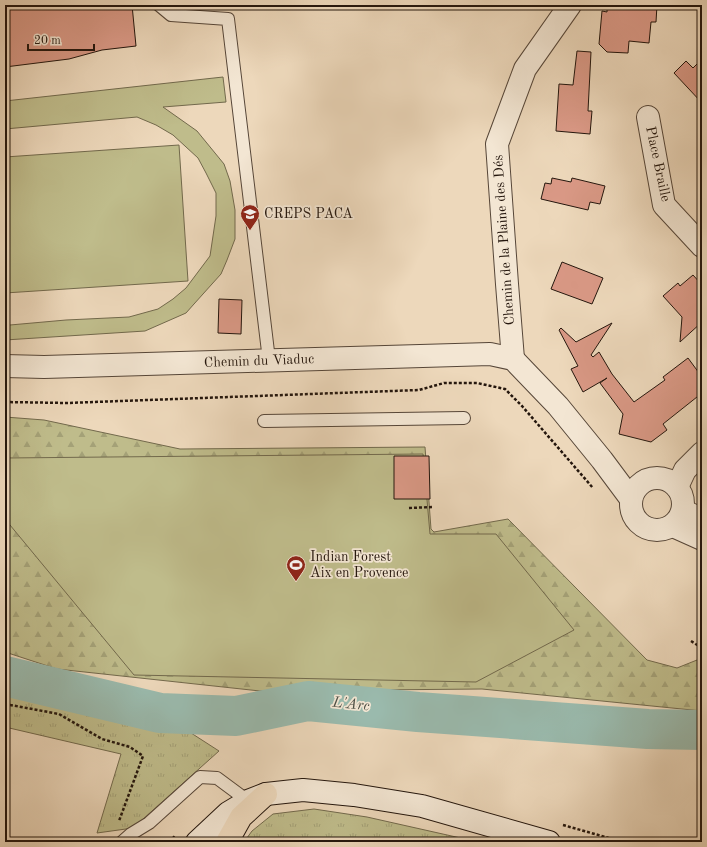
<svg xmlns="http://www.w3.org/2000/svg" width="707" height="847" font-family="'Old Standard TT',serif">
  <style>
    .grass { fill: url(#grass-tufts); stroke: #72694c }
    .forest { fill: url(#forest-firs); stroke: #72694c }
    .pitch { fill: #bfbc8b; stroke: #72694c }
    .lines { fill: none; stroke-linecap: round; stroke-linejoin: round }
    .river { stroke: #9abaad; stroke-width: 40 }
    .building { fill: #da9986; stroke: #24160d }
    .service-casing { stroke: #564638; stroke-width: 14 }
    .minor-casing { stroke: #564638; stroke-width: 24 }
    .tertiary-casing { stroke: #564638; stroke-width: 24 }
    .secondary-casing { stroke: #24160d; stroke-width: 24 }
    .motorway-casing { stroke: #24160d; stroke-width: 24 }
    .path { stroke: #24160d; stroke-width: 2.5; stroke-dasharray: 3 2; stroke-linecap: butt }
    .service { stroke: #f3e6d3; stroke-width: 12 }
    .minor { stroke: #f3e6d3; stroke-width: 22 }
    .tertiary { stroke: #f3e6d3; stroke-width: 22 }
    .secondary { stroke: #f3e6d3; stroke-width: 22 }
    .motorway { stroke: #edd8bb; stroke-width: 22 }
    .labels { text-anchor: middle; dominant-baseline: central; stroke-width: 3.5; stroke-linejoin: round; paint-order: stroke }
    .street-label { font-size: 14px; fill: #24160d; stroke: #f3e6d3 }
    .poi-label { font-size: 14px; fill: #24160d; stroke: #f3e6d3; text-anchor: start }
    .water-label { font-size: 15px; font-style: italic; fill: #4d4f45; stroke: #f3e6d3 }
  </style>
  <defs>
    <pattern id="grass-tufts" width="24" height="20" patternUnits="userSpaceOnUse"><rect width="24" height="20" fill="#bfbc8b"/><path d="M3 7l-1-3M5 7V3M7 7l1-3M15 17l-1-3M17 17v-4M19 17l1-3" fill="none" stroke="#a4a177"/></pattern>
    <pattern id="forest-firs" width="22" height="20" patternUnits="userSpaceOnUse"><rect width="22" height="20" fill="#bfbc8b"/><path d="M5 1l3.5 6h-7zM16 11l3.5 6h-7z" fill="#a4a177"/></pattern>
  </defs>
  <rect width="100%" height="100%" fill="#edd8bb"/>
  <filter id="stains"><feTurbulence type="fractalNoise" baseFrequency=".005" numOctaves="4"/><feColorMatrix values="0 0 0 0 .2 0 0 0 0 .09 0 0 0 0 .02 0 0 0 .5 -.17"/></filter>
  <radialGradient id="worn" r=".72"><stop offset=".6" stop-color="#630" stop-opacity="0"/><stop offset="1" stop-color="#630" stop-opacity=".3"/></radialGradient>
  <g class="grass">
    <path d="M 5,675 L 160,713 L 219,751 L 133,828 L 97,833 L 121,754 L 5,727 Z"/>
    <path d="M 314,809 L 367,817 L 465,839 L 473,842 L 244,842 L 252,831 L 273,814 Z"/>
  </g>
  <path class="forest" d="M 5,417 L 44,420 L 180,449 L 425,447 L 431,529 L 434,532 L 508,519 L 647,660 L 677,668 L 702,658 L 702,711 L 482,689 L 260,691 L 57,669 L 5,652 Z"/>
  <g class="pitch">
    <path d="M 223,77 L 226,102 L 163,107 L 197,131 L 224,164 L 230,181 L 235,210 L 235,239 L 227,260 L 221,274 L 194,304 L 186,313 L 145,331 L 5,340 L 5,324 L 10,325 L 66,320 L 129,317 L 158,309 L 173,299 L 186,288 L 210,256 L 216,216 L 216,193 L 206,173 L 198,158 L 173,135 L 156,125 L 137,117 L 5,129 L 5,101 Z"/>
    <path d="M 179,145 L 188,281 L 5,293 L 5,157 Z"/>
    <path d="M 423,454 L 430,534 L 496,534 L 574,630 L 476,682 L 134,675 L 5,519 L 5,458 Z"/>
  </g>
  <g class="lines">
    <path class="river" d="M 5,676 L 160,713 L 236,716 L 308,701 L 418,712 L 648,729 L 702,730"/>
  </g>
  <g class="building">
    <path d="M 20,5 L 132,5 L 136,46 L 102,50 L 69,59 L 5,67 L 5,7 Z"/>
    <path d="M 607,5 L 657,5 L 656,22 L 651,22 L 649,43 L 629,41 L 628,53 L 607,52 L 599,44 L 602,11 L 607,12 Z"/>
    <path d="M 577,51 L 591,52 L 588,111 L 592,111 L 590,134 L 556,131 L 559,84 L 573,85 Z"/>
    <path d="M 702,59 L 702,103 L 674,73 L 686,61 L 693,68 Z"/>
    <path d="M 552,178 L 571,182 L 572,178 L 605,186 L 600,204 L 590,202 L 588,210 L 541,199 L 545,183 L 551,184 Z"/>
    <path d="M 562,262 L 603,278 L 592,304 L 551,289 Z"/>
    <path d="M 693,275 L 702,285 L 702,322 L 680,342 L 682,317 L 663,296 L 678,283 L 680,286 Z"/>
    <path d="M 219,299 L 242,300 L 241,334 L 218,333 Z"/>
    <path d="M 612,323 L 591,355 L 593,357 L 599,352 L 612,374 L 634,402 L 665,380 L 663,377 L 688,358 L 702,377 L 702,393 L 663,424 L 667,430 L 651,442 L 619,434 L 623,414 L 600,383 L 607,378 L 583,392 L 571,369 L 578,366 L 559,330 L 561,328 L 576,342 Z"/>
    <path d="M 394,456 L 429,456 L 430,499 L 394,499 Z"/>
  </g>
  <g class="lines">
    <defs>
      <g id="service">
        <path d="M 159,5 L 171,15 L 228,19 L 269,360"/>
        <path d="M 264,421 L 464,418"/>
        <path d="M 122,842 L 131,834 L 149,823 L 200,777 L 217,778 L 248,801"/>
      </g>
      <g id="minor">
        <path d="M 648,117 L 664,205 L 702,246"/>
        <path d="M 513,359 L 507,284 L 497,144 L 525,69 L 570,5"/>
        <path d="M 677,487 L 685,470 L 702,453"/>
      </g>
      <g id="tertiary">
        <path d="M 5,366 L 44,367 L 490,354 L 513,359 L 558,406 L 602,460 L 631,499"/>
        <circle cx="657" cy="504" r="26"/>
        <path d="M 683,511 L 702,519"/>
        <path d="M 673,526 L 702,539"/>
      </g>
      <path id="secondary" d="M 197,842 L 228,813 L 248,801 L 266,794 L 303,790 L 354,795 L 422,806 L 549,842"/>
      <path id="motorway" d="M 227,842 L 241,817 L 266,794"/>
    </defs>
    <use href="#service" class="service-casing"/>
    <use href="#minor" class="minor-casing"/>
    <use href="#tertiary" class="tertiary-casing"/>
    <use href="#secondary" class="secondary-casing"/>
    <use href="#motorway" class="motorway-casing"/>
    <g class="path">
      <path d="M 5,402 L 67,403 L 419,390 L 444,383 L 477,383 L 505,389 L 522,406 L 593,488"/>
      <path d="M 409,508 L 433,507"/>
      <path d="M 691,641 L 702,648"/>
      <path d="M 5,704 L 59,714 L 102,739 L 130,747 L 143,756 L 119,821"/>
      <path d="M 563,825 L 623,842"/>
      <path d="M 169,842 L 175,836"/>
    </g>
    <use href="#service" class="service"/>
    <use href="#minor" class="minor"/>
    <use href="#tertiary" class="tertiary"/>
    <use href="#secondary" class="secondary"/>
    <use href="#motorway" class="motorway"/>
  </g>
  <defs>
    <symbol id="university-pin" viewBox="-11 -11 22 30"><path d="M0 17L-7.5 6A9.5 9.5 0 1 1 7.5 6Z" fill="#8f2418" stroke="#f3e6d3"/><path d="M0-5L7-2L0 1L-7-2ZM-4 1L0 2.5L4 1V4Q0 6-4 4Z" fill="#fff"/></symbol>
    <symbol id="stadium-pin" viewBox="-11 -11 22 30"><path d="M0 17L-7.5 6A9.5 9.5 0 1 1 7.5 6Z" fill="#8f2418" stroke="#f3e6d3"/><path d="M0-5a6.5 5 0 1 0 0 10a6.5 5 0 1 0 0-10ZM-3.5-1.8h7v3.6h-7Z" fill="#fff"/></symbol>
  </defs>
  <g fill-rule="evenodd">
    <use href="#university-pin" x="239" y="203" width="22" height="30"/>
    <use href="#stadium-pin" x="285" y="554" width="22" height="30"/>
  </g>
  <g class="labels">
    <g class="street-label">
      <text transform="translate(658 164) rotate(78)">Place Braille</text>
      <text transform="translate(504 240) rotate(-94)">Chemin de la Plaine des Dés</text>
      <text transform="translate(259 361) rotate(-2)">Chemin du Viaduc</text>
    </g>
    <g class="poi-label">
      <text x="264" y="214">CREPS PACA</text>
      <text x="310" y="557">Indian Forest<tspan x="310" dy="16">Aix en Provence</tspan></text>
    </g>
    <g class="water-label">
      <text transform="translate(351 705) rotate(6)">L'Arc</text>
    </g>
  </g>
  <rect width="707" height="847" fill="none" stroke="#edd8bb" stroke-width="20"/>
  <rect x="6" y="6" width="695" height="835" fill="none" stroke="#24160d" stroke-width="2"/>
  <rect x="10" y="10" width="687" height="827" fill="none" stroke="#24160d"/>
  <path d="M28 44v6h66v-6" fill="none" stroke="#24160d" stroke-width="2"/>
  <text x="34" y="44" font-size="12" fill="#24160d" stroke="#f3e6d3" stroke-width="3" paint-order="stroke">20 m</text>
  <rect width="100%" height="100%" filter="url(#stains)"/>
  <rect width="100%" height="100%" fill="url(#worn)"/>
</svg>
